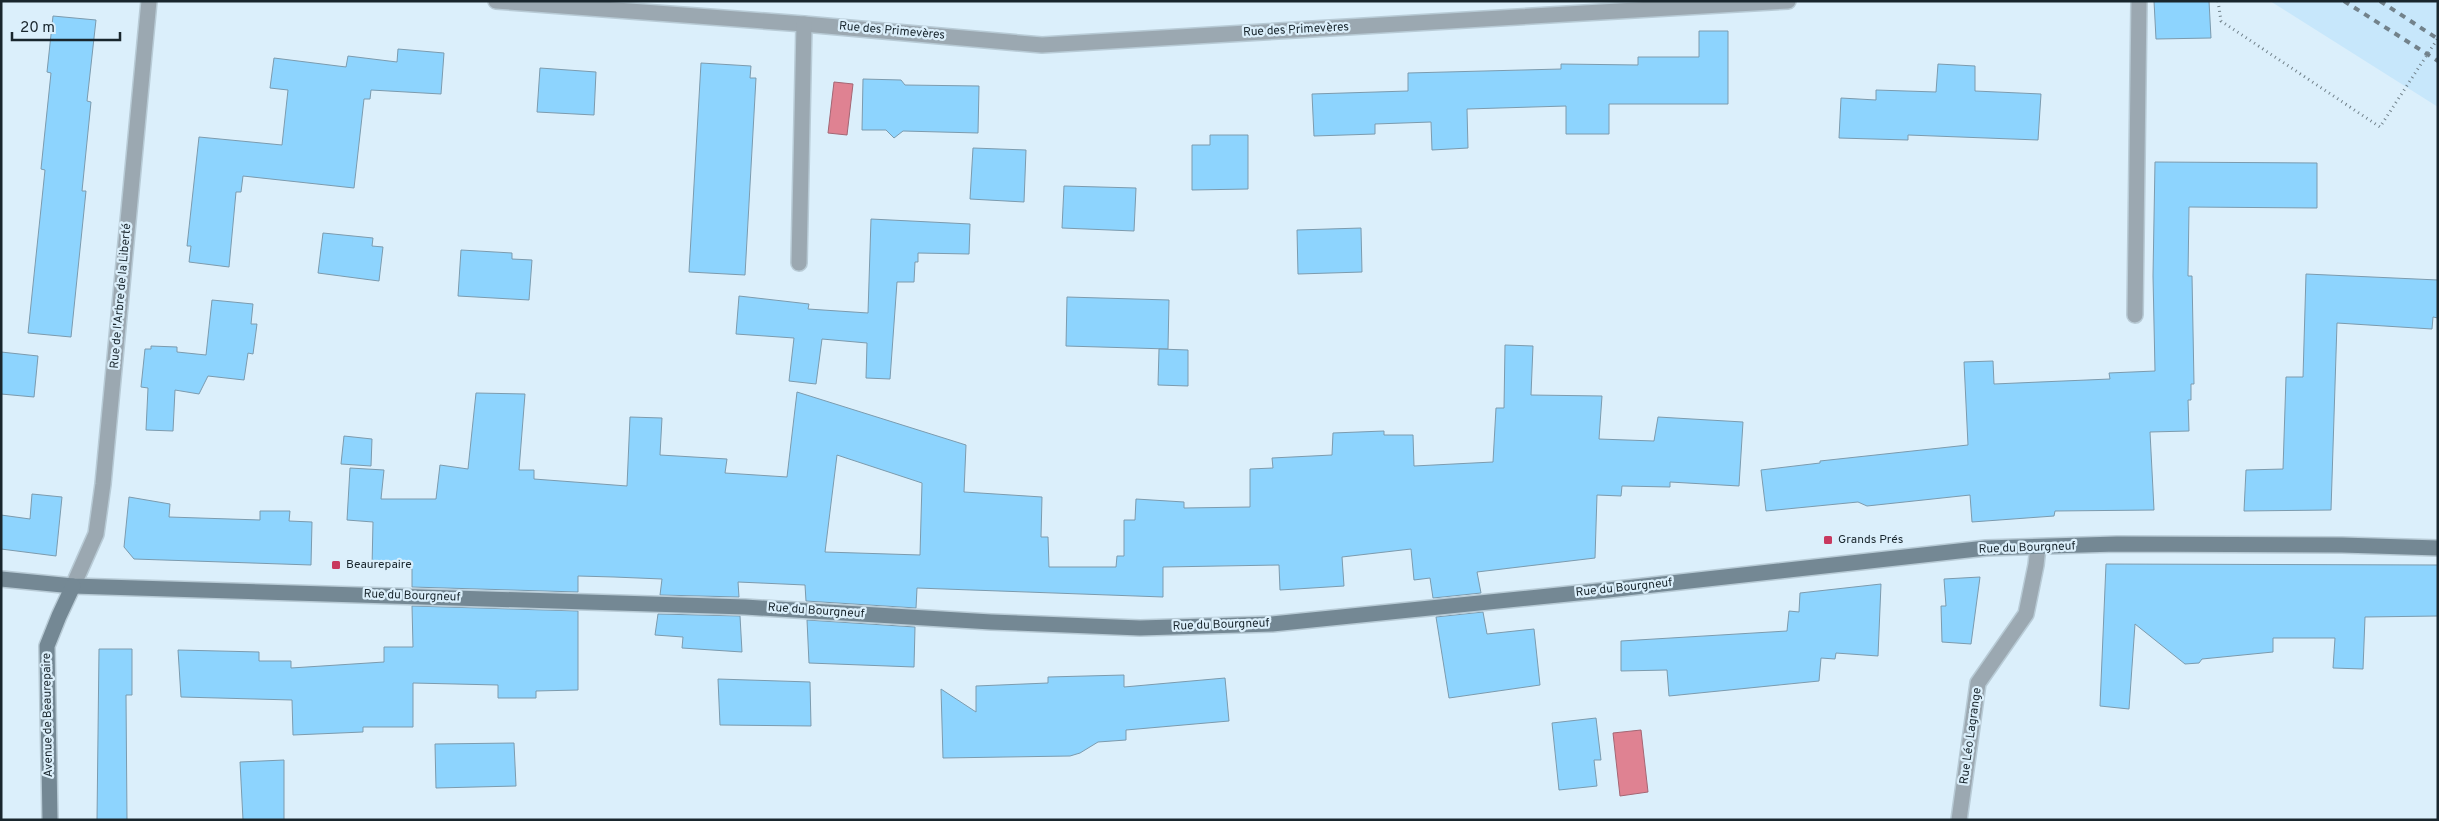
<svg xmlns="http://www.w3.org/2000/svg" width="2439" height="821" font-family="Overpass,sans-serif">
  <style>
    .built { fill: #c7e7fb }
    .water { fill: #df8292; stroke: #a46674 }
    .building { fill: #8dd4fe; stroke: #7c9bae; fill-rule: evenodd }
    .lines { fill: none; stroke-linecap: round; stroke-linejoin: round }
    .street-casing { stroke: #b8cbd6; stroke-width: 18 }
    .secondary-casing { stroke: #b8cbd6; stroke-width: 18 }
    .path { stroke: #70818a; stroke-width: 3; stroke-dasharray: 1 4; stroke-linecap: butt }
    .street { stroke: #9ba8b1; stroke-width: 15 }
    .secondary { stroke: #748894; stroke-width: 15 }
    .rail { stroke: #72828b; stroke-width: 4; stroke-dasharray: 6 6; stroke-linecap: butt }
    .poi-dot { fill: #c8395f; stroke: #dbeffb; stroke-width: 2 }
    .labels { text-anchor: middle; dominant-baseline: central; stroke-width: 4.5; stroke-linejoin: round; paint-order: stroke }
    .street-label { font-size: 12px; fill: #19262d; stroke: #dbeffb }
    .poi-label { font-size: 12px; fill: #19262d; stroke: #dbeffb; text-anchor: start }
  </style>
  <rect width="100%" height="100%" fill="#dbeffb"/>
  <path class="built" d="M 2270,1 L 2438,1 L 2438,107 Z"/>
  <g class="water">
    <path d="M 834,82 L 853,84 L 847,135 L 828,133 Z"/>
    <path d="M 1641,730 L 1648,792 L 1620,796 L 1613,733 Z"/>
  </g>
  <g class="building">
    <path d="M 2154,1 L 2209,1 L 2211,38 L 2156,39 Z"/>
    <path d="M 53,16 L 96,20 L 87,101 L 91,102 L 82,191 L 86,191 L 71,337 L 28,333 L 45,170 L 41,169 L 51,73 L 47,72 Z"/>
    <path d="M 1699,31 L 1728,31 L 1728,104 L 1609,104 L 1609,134 L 1566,134 L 1566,106 L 1467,109 L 1468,148 L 1432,150 L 1431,122 L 1375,124 L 1375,134 L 1314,136 L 1312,94 L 1408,91 L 1408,73 L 1561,69 L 1561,64 L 1638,65 L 1638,57 L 1699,57 Z"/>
    <path d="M 398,49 L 444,53 L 441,94 L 371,90 L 370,99 L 364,99 L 354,188 L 243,176 L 241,192 L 236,192 L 229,267 L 189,262 L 191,246 L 187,246 L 199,137 L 282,145 L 288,90 L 270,88 L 274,58 L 346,67 L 348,56 L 397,62 Z"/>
    <path d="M 701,63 L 751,66 L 750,78 L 756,78 L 745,275 L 689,272 Z"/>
    <path d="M 1938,64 L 1975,66 L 1975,91 L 2041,94 L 2038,140 L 1908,135 L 1908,140 L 1839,138 L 1841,98 L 1876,100 L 1876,90 L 1936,92 Z"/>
    <path d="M 540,68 L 596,72 L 594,115 L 537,112 Z"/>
    <path d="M 863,79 L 901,80 L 905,85 L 979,86 L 978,133 L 903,131 L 894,138 L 886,130 L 862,130 Z"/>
    <path d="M 1210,135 L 1248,135 L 1248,189 L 1192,190 L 1192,145 L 1210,145 Z"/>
    <path d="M 973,148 L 1026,150 L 1024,202 L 970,199 Z"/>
    <path d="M 2155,162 L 2317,163 L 2317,208 L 2189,207 L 2188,276 L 2192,276 L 2194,384 L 2191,384 L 2191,400 L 2188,400 L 2189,431 L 2150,432 L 2154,510 L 2055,511 L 2054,516 L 1972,522 L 1970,495 L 1867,506 L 1858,502 L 1766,511 L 1761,470 L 1820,463 L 1820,461 L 1968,445 L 1964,362 L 1993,361 L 1994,384 L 2110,379 L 2109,373 L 2155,371 L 2153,276 Z"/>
    <path d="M 1064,186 L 1136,188 L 1134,231 L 1062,228 Z"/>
    <path d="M 871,219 L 970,224 L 969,254 L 918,253 L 918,262 L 915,262 L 914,282 L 897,282 L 890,379 L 866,378 L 867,343 L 822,339 L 816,384 L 789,381 L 794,338 L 736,334 L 739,296 L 809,304 L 808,309 L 868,313 Z"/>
    <path d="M 1361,228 L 1362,272 L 1298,274 L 1297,230 Z"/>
    <path d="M 323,233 L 373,238 L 372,246 L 383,247 L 379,281 L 318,273 Z"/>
    <path d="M 461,250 L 512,253 L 512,259 L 532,260 L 529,300 L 458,296 Z"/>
    <path d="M 2306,274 L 2438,280 L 2438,318 L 2433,317 L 2432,329 L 2337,323 L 2331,510 L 2244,511 L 2246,470 L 2283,469 L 2286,377 L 2303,377 Z"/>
    <path d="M 1067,297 L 1169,300 L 1168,349 L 1066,346 Z"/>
    <path d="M 212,300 L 253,304 L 251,324 L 257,324 L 253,354 L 248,353 L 244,380 L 208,376 L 199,394 L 175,390 L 173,431 L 146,430 L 148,388 L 141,387 L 145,349 L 151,349 L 151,346 L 177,347 L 177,352 L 206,355 Z"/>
    <path d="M 1505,345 L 1533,346 L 1531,395 L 1602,396 L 1599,439 L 1654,441 L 1658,417 L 1743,422 L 1739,486 L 1670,482 L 1670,487 L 1622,486 L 1621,496 L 1597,495 L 1595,558 L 1477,572 L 1481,593 L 1433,598 L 1430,578 L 1414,580 L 1411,549 L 1342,557 L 1344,586 L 1280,590 L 1279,565 L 1163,567 L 1163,597 L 917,588 L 916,608 L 806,601 L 805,585 L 738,582 L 739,597 L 660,595 L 662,579 L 614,577 L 578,576 L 578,592 L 412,587 L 412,569 L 372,567 L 373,522 L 347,520 L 350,468 L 384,470 L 381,499 L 436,499 L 440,465 L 468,469 L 476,393 L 525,394 L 519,470 L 534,470 L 534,479 L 627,486 L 630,417 L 662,418 L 660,455 L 727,459 L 725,473 L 787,477 L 797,392 L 966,445 L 964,492 L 1042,497 L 1041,537 L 1048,537 L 1049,567 L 1116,567 L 1117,556 L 1124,556 L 1124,520 L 1135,520 L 1136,499 L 1184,502 L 1184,508 L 1250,507 L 1250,469 L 1273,468 L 1272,458 L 1332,455 L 1333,433 L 1384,431 L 1384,435 L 1413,435 L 1414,466 L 1493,462 L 1496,408 L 1504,408 ZM 837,455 L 922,483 L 920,555 L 825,552 Z"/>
    <path d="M 1159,349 L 1188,350 L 1188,386 L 1158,385 Z"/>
    <path d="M 1,352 L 38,356 L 34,397 L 1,394 Z"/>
    <path d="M 344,436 L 372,439 L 371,466 L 341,464 Z"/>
    <path d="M 32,494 L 62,497 L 56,556 L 1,549 L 1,515 L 30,519 Z"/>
    <path d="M 129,497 L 170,504 L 169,517 L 260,520 L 260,511 L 290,511 L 289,521 L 312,522 L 311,565 L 134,559 L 124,547 Z"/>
    <path d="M 2106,564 L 2438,565 L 2438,616 L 2365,617 L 2363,669 L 2333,668 L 2335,638 L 2273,638 L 2273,652 L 2202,659 L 2199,663 L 2185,664 L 2135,624 L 2129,709 L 2100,706 Z"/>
    <path d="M 1980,577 L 1971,644 L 1942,642 L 1941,606 L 1946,606 L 1944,579 Z"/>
    <path d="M 1881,584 L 1878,656 L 1836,653 L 1835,659 L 1821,658 L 1819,681 L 1669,696 L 1667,670 L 1621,671 L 1621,641 L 1787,631 L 1789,611 L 1799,612 L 1800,593 Z"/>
    <path d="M 412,606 L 578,611 L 578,690 L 536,691 L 536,698 L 498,698 L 498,685 L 413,683 L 413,727 L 363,727 L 363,732 L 293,735 L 292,700 L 181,697 L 178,650 L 259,652 L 259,661 L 291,661 L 291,668 L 384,662 L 384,647 L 413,647 Z"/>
    <path d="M 1483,612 L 1487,634 L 1534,629 L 1540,685 L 1449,698 L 1436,617 Z"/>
    <path d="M 658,614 L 740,616 L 742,652 L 682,648 L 683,637 L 655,635 Z"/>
    <path d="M 807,620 L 915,627 L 914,667 L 809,663 Z"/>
    <path d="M 99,649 L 132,649 L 132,695 L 126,695 L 127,820 L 97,820 Z"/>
    <path d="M 1124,675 L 1124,687 L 1225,678 L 1229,721 L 1126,730 L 1126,740 L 1098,742 L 1080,753 L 1070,756 L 943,758 L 941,689 L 976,712 L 976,686 L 1048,683 L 1048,677 Z"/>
    <path d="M 718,679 L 810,682 L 811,726 L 720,725 Z"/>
    <path d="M 1596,718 L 1601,760 L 1594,760 L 1597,786 L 1559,790 L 1552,723 Z"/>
    <path d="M 514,743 L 516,786 L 436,788 L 435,744 Z"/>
    <path d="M 284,760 L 284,820 L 243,820 L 240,762 Z"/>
  </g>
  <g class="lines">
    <defs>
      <g id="street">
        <path d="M 496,1 L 804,24 L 1042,45 L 1788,1"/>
        <path d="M 799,263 L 804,24"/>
        <path d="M 2135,315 L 2139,1"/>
        <path d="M 73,586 L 96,534 L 103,484 L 149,1"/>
        <path d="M 1959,820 L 1978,683 L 2026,614 L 2036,565 L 2038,547"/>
      </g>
      <g id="secondary">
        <path d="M 1,579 L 73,586 L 745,607 L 991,622 L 1140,628 L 1272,624 L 1608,590 L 1986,548 L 2117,544 L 2342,545 L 2438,548"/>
        <path d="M 50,820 L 47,646 L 59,616 L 73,586"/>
      </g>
    </defs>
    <use href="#street" class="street-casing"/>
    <use href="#secondary" class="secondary-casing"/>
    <path class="path" d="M 2218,1 L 2221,21 L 2380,127 L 2438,38"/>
    <use href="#street" class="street"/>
    <use href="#secondary" class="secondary"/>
    <g class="rail">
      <path d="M 2344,1 L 2438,61"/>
      <path d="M 2380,1 L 2438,39"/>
    </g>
  </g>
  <g class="poi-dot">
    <rect x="1823" y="535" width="10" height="10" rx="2.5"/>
    <rect x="331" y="560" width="10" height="10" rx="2.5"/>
  </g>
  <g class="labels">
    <g class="street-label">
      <text transform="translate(1296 30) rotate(-3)">Rue des Primevères</text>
      <text transform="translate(892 31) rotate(5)">Rue des Primevères</text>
      <text transform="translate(121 296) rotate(-85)">Rue de l'Arbre de la Liberté</text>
      <text transform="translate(2027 548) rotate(-2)">Rue du Bourgneuf</text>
      <text transform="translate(1624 588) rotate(-6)">Rue du Bourgneuf</text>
      <text transform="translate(412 596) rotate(2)">Rue du Bourgneuf</text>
      <text transform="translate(816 611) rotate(4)">Rue du Bourgneuf</text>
      <text transform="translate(1221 625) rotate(-2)">Rue du Bourgneuf</text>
      <text transform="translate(48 715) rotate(-91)">Avenue de Beaurepaire</text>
      <text transform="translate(1971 736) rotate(-82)">Rue Léo Lagrange</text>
    </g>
    <g class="poi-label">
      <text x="1838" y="540">Grands Prés</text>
      <text x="346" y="565">Beaurepaire</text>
    </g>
  </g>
  <rect width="2439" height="821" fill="none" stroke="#19262d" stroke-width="5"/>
  <path d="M12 32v8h108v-8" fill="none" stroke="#19262d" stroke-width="2.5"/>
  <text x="20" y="32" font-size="15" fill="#19262d" stroke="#dbeffb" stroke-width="4" paint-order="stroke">20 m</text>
</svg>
